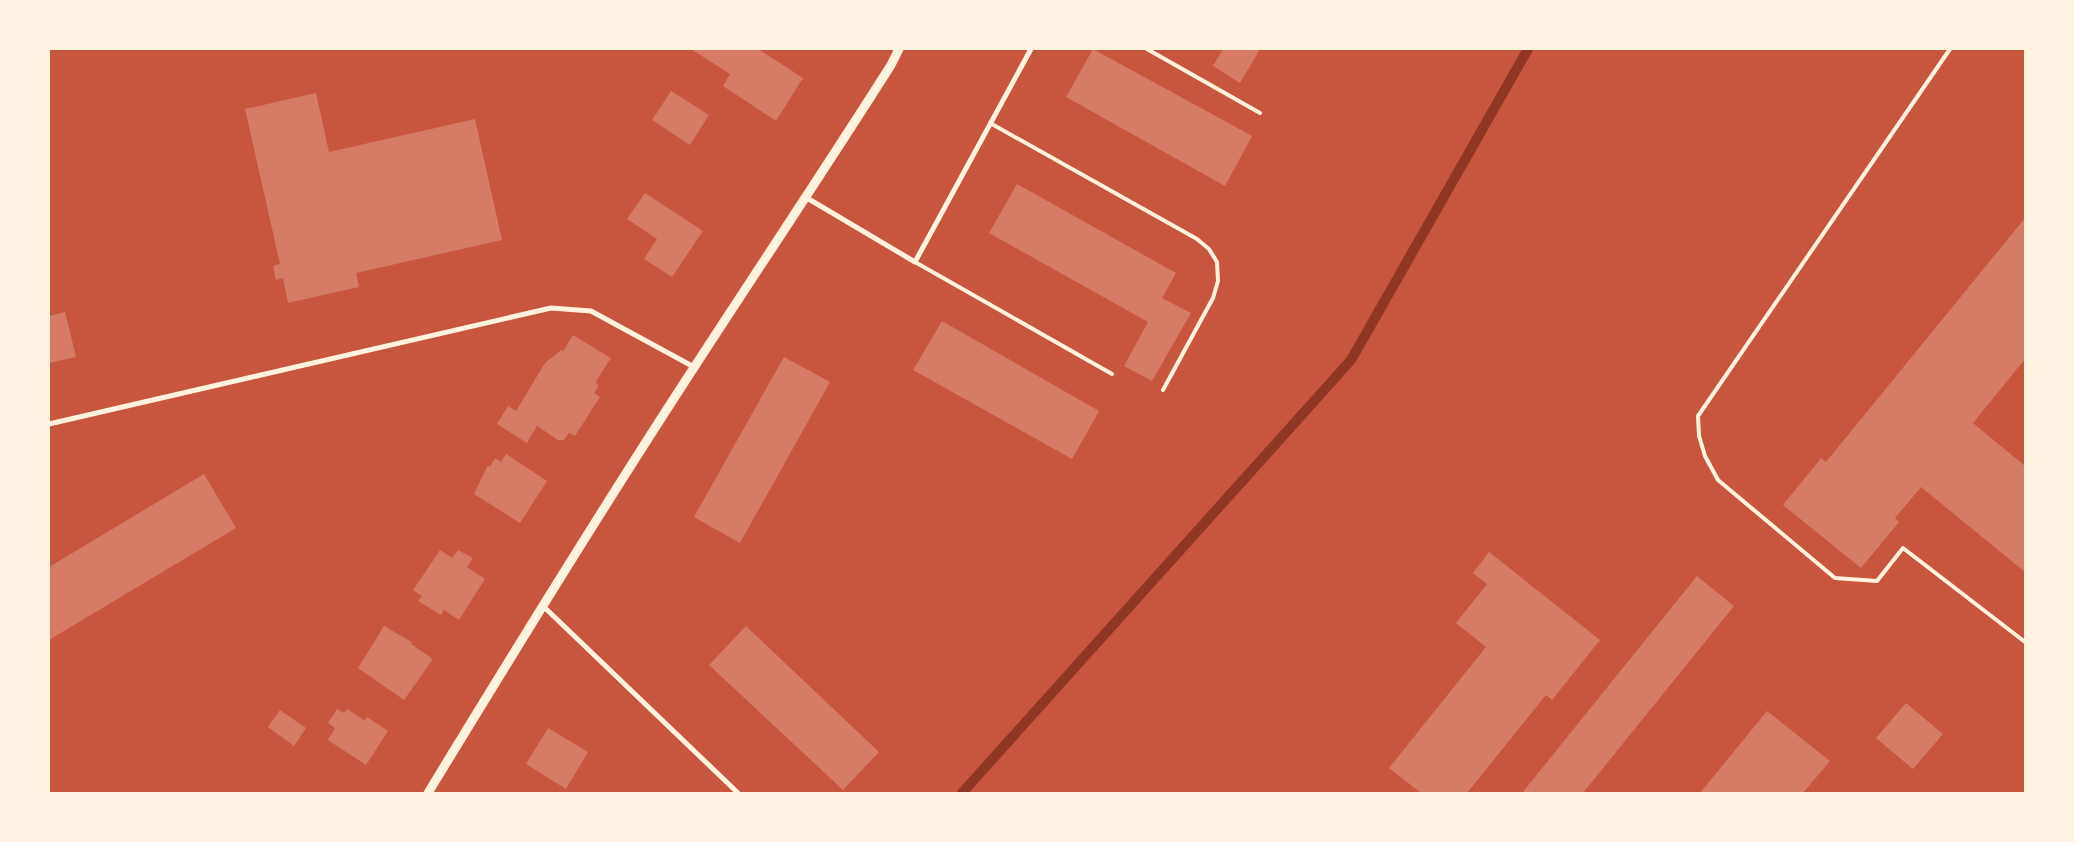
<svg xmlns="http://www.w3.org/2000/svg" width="2074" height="842" font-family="Figtree,sans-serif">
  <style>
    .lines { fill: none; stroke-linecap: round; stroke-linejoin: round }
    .stream { stroke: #8f3625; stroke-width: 10 }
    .building { fill: #d67c66 }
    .service { stroke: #fff3e0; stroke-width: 4 }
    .minor { stroke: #fff3e0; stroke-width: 5 }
    .tertiary { stroke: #fff3e0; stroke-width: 9 }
  </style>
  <rect width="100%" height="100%" fill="#c8553d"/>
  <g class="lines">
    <path class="stream" d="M 962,793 L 1351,360 L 1528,49"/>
  </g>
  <g class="building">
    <path d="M 691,49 L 758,49 L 803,78 L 776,121 L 723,86 L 730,74 Z"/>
    <path d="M 1093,49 L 1252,136 L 1225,186 L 1066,97 Z"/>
    <path d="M 1223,49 L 1260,49 L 1240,83 L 1213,66 Z"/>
    <path d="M 671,91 L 709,115 L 690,145 L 652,120 Z"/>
    <path d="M 316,93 L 329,152 L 475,119 L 502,240 L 356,273 L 359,287 L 288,303 L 283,278 L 276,280 L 273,266 L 280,264 L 245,109 Z"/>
    <path d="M 1017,184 L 1176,273 L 1162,298 L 1191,313 L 1152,381 L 1124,366 L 1148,322 L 989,233 Z"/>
    <path d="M 645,193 L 703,231 L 672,277 L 644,259 L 657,239 L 627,219 Z"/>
    <path d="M 2025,218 L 2025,359 L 1973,423 L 2025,466 L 2025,572 L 1921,487 L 1895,518 L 1899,522 L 1861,568 L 1783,505 L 1821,458 L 1826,462 Z"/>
    <path d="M 65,312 L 76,357 L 49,363 L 49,316 Z"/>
    <path d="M 942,321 L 1099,411 L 1072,459 L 913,370 Z"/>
    <path d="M 573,335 L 611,358 L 596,381 L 598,387 L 594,393 L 600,397 L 575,436 L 569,433 L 564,440 L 558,440 L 537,426 L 527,443 L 497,424 L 508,406 L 516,411 L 545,363 L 561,350 L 563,351 Z"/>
    <path d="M 784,357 L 830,382 L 740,543 L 694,517 Z"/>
    <path d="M 506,454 L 547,481 L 520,523 L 474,494 L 488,465 L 490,467 L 495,458 L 501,462 Z"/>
    <path d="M 204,474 L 236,528 L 49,640 L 49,567 Z"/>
    <path d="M 440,550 L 452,558 L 458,550 L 473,558 L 467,567 L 485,579 L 459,620 L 444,610 L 441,615 L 418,601 L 422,596 L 413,590 Z"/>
    <path d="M 1489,552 L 1600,640 L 1552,700 L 1546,695 L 1467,793 L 1421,793 L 1389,768 L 1486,647 L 1456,623 L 1487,584 L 1473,573 Z"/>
    <path d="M 1697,576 L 1734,606 L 1583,793 L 1522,793 Z"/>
    <path d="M 384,626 L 412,642 L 411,644 L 433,659 L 404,700 L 358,668 Z"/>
    <path d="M 746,626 L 879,752 L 843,790 L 709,665 Z"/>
    <path d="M 1906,703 L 1943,734 L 1913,769 L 1876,738 Z"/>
    <path d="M 337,709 L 344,713 L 347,709 L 365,721 L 367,717 L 388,731 L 366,765 L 328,740 L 335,728 L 328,723 Z"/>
    <path d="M 280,710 L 306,728 L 294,746 L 268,727 Z"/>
    <path d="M 1767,711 L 1830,761 L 1803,793 L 1700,793 Z"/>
    <path d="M 548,728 L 588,752 L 566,789 L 526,764 Z"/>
  </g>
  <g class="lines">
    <g class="service">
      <path d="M 1147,49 L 1260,113"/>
      <path d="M 1950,49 L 1698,416 L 1699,436 L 1705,456 L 1718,480 L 1835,578 L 1877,581 L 1903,548 L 2025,642"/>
      <path d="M 990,123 L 1197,239 L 1209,249 L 1217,262 L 1218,281 L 1213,298 L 1163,390"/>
      <path d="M 915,262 L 1112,374"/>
    </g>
    <g class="minor">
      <path d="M 807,198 L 915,262 L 1031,49"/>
      <path d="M 49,424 L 551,308 L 591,311 L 694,367"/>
      <path d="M 542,605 L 738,793"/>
    </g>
    <path class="tertiary" d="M 428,793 C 515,650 603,507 695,366 C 760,266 827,166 891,65 L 899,49"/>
  </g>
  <rect width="2074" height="842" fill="none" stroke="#fff3e0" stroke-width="100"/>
</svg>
